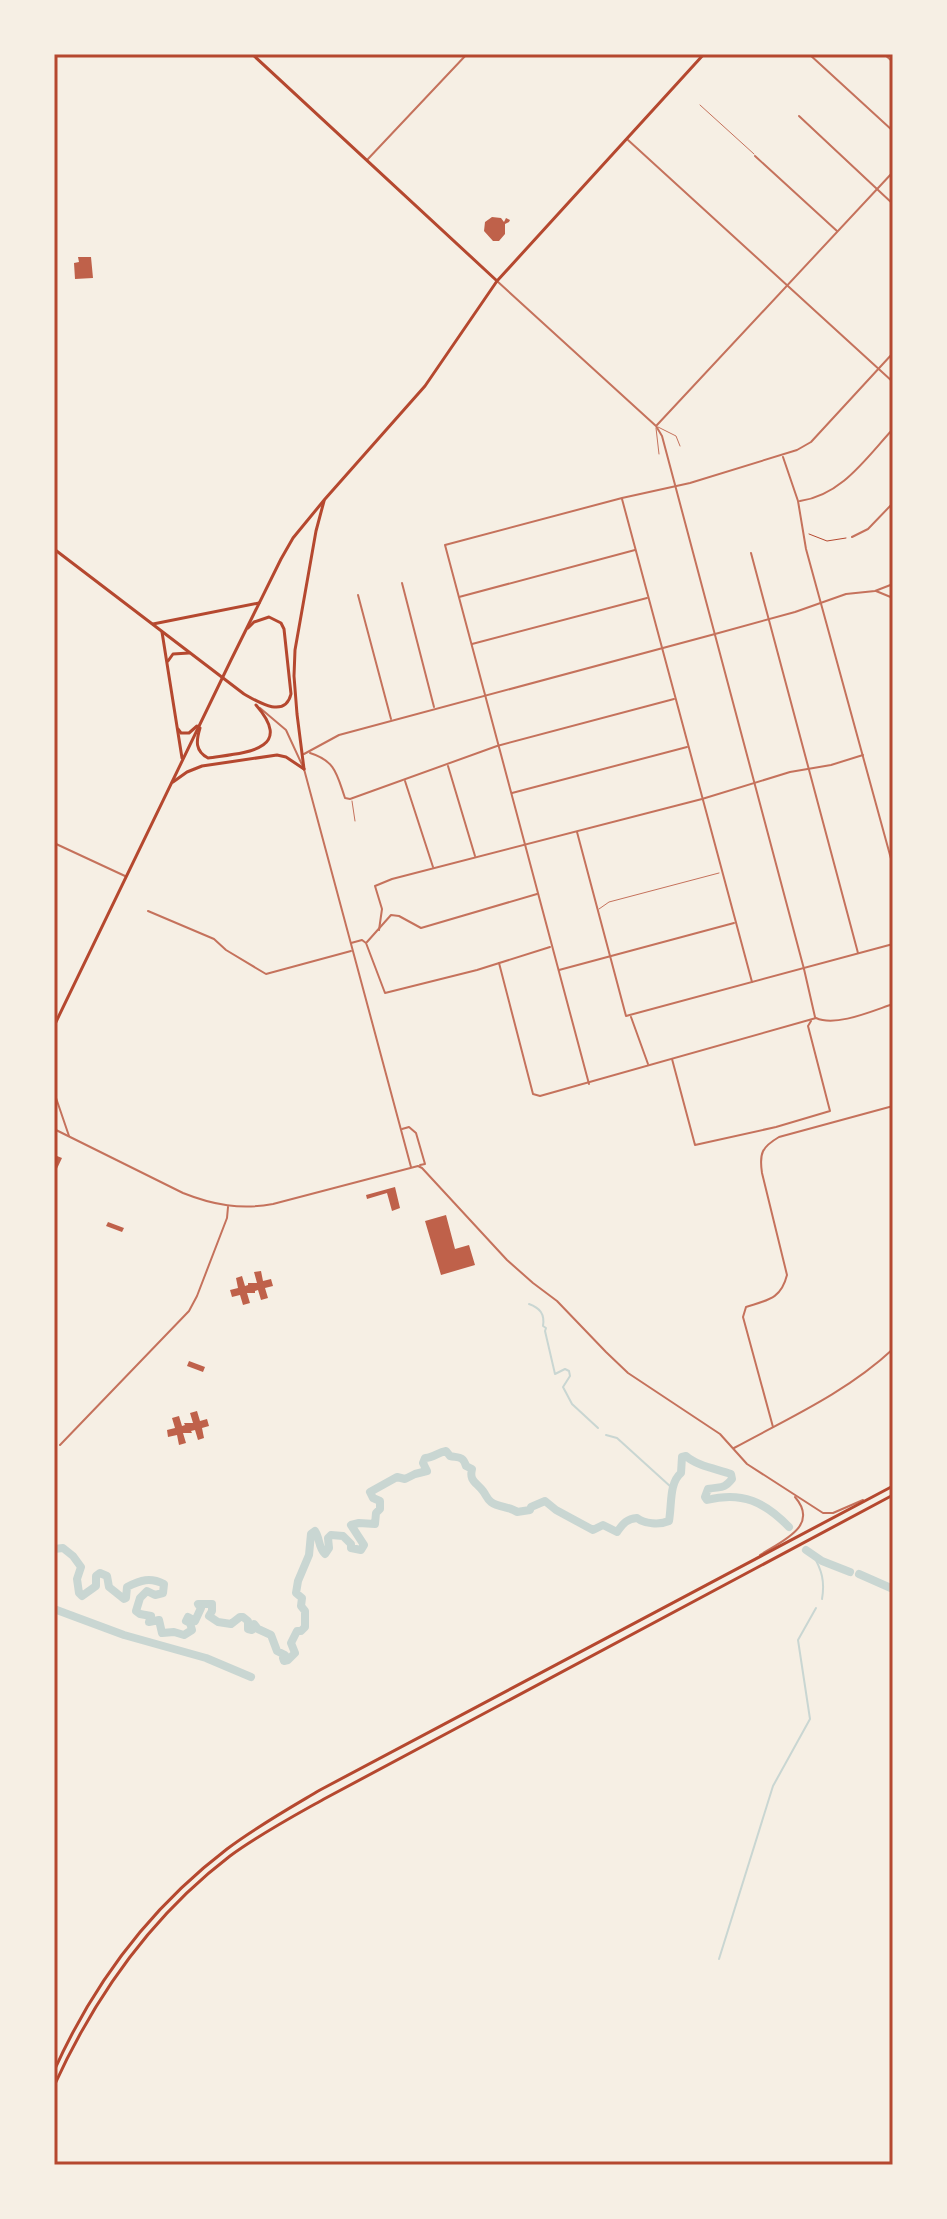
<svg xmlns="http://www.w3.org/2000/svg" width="947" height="2219" font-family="Helvetica,sans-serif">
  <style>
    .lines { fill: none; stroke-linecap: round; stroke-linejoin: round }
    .stream { stroke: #c9d6d2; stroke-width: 2 }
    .river { stroke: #c9d6d2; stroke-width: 8 }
    .building { fill: #bf614a }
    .path { stroke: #b5482f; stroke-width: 1 }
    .service { stroke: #c5725c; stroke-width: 1 }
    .minor { stroke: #c5725c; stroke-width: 2 }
    .tertiary { stroke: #c5725c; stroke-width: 2 }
    .secondary { stroke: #b5482f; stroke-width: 3 }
    .trunk { stroke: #b5482f; stroke-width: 3 }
    .neatline { fill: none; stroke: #b5482f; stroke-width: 3 }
  </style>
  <rect width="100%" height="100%" fill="#f6efe4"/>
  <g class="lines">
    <g class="stream">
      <path d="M 529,1304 C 540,1308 545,1314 543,1326 L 546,1328 L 545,1331 L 555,1374 L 565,1369 L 569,1371 L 570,1376 L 563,1387 L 572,1404 L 598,1428"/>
      <path d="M 606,1435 L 617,1438 L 671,1487"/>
      <path d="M 813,1555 C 822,1570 825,1582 822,1599"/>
      <path d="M 719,1959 L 773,1786 L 810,1719 L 798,1640 L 816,1608"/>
    </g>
    <g class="river">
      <path d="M 54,1549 L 63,1548 L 73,1556 L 81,1567 L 77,1579 L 79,1593 L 82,1596 L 96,1586 L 96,1576 L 100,1573 L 107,1576 L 109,1587 L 124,1599 L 126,1598 L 127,1587 C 141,1580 150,1577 164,1584 L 163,1593 L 155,1595 L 147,1591 L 140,1598 L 136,1611 L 140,1614 L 151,1616 L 149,1622 L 159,1620 L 162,1633 L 174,1632 L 184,1635 L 192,1630 L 190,1623 L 186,1621 L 188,1617 L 195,1621 L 201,1608 L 198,1604 L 212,1604 L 212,1611 L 209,1616 L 218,1622 L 231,1624 L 240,1617 L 243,1617 L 248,1621 L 248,1629 L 252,1630 L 254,1624 L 258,1629 L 271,1635 L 277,1651 L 285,1655 L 283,1658 L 284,1661 L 288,1660 L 295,1653 L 291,1643 L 297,1631 L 301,1631 L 305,1627 L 305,1611 L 301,1606 L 302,1598 L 296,1593 L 298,1581 L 309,1555 L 311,1534 L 315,1531 C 320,1538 318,1547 325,1554 L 329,1548 L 328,1538 L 331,1535 L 343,1536 L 351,1544 L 351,1548 L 361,1550 L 364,1545 L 351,1525 L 359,1523 L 375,1524 L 376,1513 L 380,1509 L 380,1501 L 373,1498 L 370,1492 L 397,1477 L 405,1479 L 415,1474 L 427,1471 L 423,1463 L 425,1458 C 434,1458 438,1452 446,1451 L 450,1456 C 459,1458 463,1456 466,1466 L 472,1469 C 469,1481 476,1482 483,1491 C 486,1495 487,1499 491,1502 C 499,1508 509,1506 517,1512 L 530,1510 L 531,1507 L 545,1501 L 556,1510 L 593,1530 L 603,1525 L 617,1532 C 623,1524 626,1519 637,1518 C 644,1524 660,1525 669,1521 C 672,1504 669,1483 681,1473 L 682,1457 L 686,1456 C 697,1466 717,1469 731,1474 L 732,1479 C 723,1490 721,1486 708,1489 L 705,1497 L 707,1500 C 742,1491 765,1502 789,1527"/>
      <path d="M 806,1550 L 822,1561 L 850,1572"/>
      <path d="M 859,1574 L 893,1589"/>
      <path d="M 54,1609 L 124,1635 L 206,1658 L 251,1677"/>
    </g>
  </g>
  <g class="building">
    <path d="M 492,217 L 501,218 L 504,222 L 506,218 L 510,220 L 509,222 L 505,224 L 505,234 L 499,241 L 493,241 L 484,231 L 485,222 Z"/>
    <path d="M 78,257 L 91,257 L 93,278 L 75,279 L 74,263 L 79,262 Z"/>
    <path d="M 54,1151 L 57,1156 L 62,1158 L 54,1175 Z"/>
    <path d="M 395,1187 L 400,1208 L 392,1211 L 387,1193 L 367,1199 L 366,1195 Z"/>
    <path d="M 446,1215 L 455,1249 L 469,1245 L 475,1265 L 441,1275 L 425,1221 Z"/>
    <path d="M 108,1222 L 124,1228 L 122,1232 L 106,1226 Z"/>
    <path d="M 261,1271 L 263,1281 L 271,1279 L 273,1286 L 265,1288 L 268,1298 L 261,1300 L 258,1290 L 255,1291 L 255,1293 L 247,1293 L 250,1303 L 243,1305 L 240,1295 L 232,1297 L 230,1290 L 238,1288 L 236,1278 L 242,1276 L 245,1286 L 248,1285 L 248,1283 L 257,1283 L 254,1272 Z"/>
    <path d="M 189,1361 L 205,1367 L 203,1372 L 187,1366 Z"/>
    <path d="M 197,1411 L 200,1421 L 207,1419 L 209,1426 L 202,1428 L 204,1438 L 198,1440 L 195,1430 L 191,1431 L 192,1433 L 183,1433 L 186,1443 L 179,1445 L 177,1435 L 168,1437 L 167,1430 L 175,1428 L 172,1418 L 179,1416 L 182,1426 L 185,1425 L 184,1423 L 193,1423 L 190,1413 Z"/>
  </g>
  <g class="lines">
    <path class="path" d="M 809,534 L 827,541 L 846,538"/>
    <g class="service">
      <path d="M 700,105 L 754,154"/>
      <path d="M 658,427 L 676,436 L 680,446"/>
      <path d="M 656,428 L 659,454"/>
      <path d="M 352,801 L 355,821"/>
      <path d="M 599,909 L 609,902 L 719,873"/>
    </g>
    <g class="minor">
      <path d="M 884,54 L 893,62"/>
      <path d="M 799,116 L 893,204"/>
      <path d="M 628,140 L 893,382"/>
      <path d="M 755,156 L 837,231"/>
      <path d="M 367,160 L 467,54"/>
      <path d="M 657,425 L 893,172"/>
      <path d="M 783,457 L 798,501 L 806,549 L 893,866"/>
      <path d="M 622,499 L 752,982"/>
      <path d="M 800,501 C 842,495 866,458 893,429"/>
      <path d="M 852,537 L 868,529 L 893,503"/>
      <path d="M 751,553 L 858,953"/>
      <path d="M 402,583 L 434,707"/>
      <path d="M 876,591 L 893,598"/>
      <path d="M 358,595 L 391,719"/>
      <path d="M 459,597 L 635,550"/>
      <path d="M 472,644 L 647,598"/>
      <path d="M 310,753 C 336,761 337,775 345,798 L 350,799 L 497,746 L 674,699"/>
      <path d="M 304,754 L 339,735 L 715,634 L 795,612 L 846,594 L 875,591 L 893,584"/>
      <path d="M 448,766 L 475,856"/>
      <path d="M 405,781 L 433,867"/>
      <path d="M 512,793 L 687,747"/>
      <path d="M 577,832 L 626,1016 L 893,944"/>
      <path d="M 148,911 L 214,939 L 226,950 L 266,974 L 351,951"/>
      <path d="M 379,930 L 382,909 L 375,886 L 392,879 L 702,799 L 790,772 L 831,765 L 863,755"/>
      <path d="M 367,942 L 391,915 L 399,916 L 421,928 L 537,894"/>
      <path d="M 351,943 L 362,940 L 366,943 L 385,993 L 477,970 L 550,947"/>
      <path d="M 499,963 L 533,1094 L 540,1096 L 816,1018 C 836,1027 872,1011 893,1004"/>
      <path d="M 804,969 L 815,1017"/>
      <path d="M 559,970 L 734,923"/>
      <path d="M 631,1017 L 648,1064"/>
      <path d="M 672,1059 L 695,1145 L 776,1127 L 830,1111 L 808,1026 L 811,1021"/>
      <path d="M 589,1084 L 445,545 L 622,498 L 690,483 L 797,450 L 811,442 L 893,353"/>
      <path d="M 402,1129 L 409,1127 L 416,1133 L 425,1164 L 420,1165"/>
      <path d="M 773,1427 L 743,1317 L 746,1307 C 768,1300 781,1299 787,1275 L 762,1173 C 759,1153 762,1147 779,1137 L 893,1106"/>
      <path d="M 60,1445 L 189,1311 L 197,1296 L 227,1218 L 228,1207"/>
      <path d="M 734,1448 C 789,1418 847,1392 893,1349"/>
    </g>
    <g class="tertiary">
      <path d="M 809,54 L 893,131"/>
      <path d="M 497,281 L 656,426 L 662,436 L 804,969"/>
      <path d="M 260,708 L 286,730 L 304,769 L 411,1167"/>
      <path d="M 54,843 L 125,876"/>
      <path d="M 54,1092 L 69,1136"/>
      <path d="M 54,1129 L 183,1193 C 213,1205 241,1210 273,1204 L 418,1166 L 422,1168 L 507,1260 L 533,1283 L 557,1301 L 606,1352 L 628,1373 L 720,1434 L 747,1464 L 823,1513 L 833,1513 L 863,1500"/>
      <path d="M 760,1555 C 782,1541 820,1526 795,1497"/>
    </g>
    <g class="secondary">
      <path d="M 252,54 L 496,280"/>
      <path d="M 54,549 L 244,694 C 258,702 285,719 291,694 L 284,629 L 281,623 L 269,617 L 254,622 L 248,628"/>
      <path d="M 153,624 L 259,603"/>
      <path d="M 162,632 L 182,758"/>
      <path d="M 168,661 L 173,654 L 189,653"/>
      <path d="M 200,728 C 196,741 195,751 208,758 C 240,753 297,752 256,705"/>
      <path d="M 178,729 L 181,733 L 189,733 L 197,726"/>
      <path d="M 304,769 L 297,714 L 294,676 L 295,650 L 316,531 L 324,501"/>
      <path d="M 173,782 L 187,772 L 202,766 L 277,755 L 286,757 L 304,769"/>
      <path d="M 54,1026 L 231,660 L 281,559 L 293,538 L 325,499 L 425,386 L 497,281 L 704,54"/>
    </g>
    <g class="trunk">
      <path d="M 54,2071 C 93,1984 151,1907 227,1849 C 256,1827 288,1809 320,1790 L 893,1486"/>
      <path d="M 54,2086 C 95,1996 150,1917 230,1856 C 260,1834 292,1817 324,1799 L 893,1495"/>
    </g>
  </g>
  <rect width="947" height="2219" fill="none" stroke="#f6efe4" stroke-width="112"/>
  <rect x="56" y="56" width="835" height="2107" class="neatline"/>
</svg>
